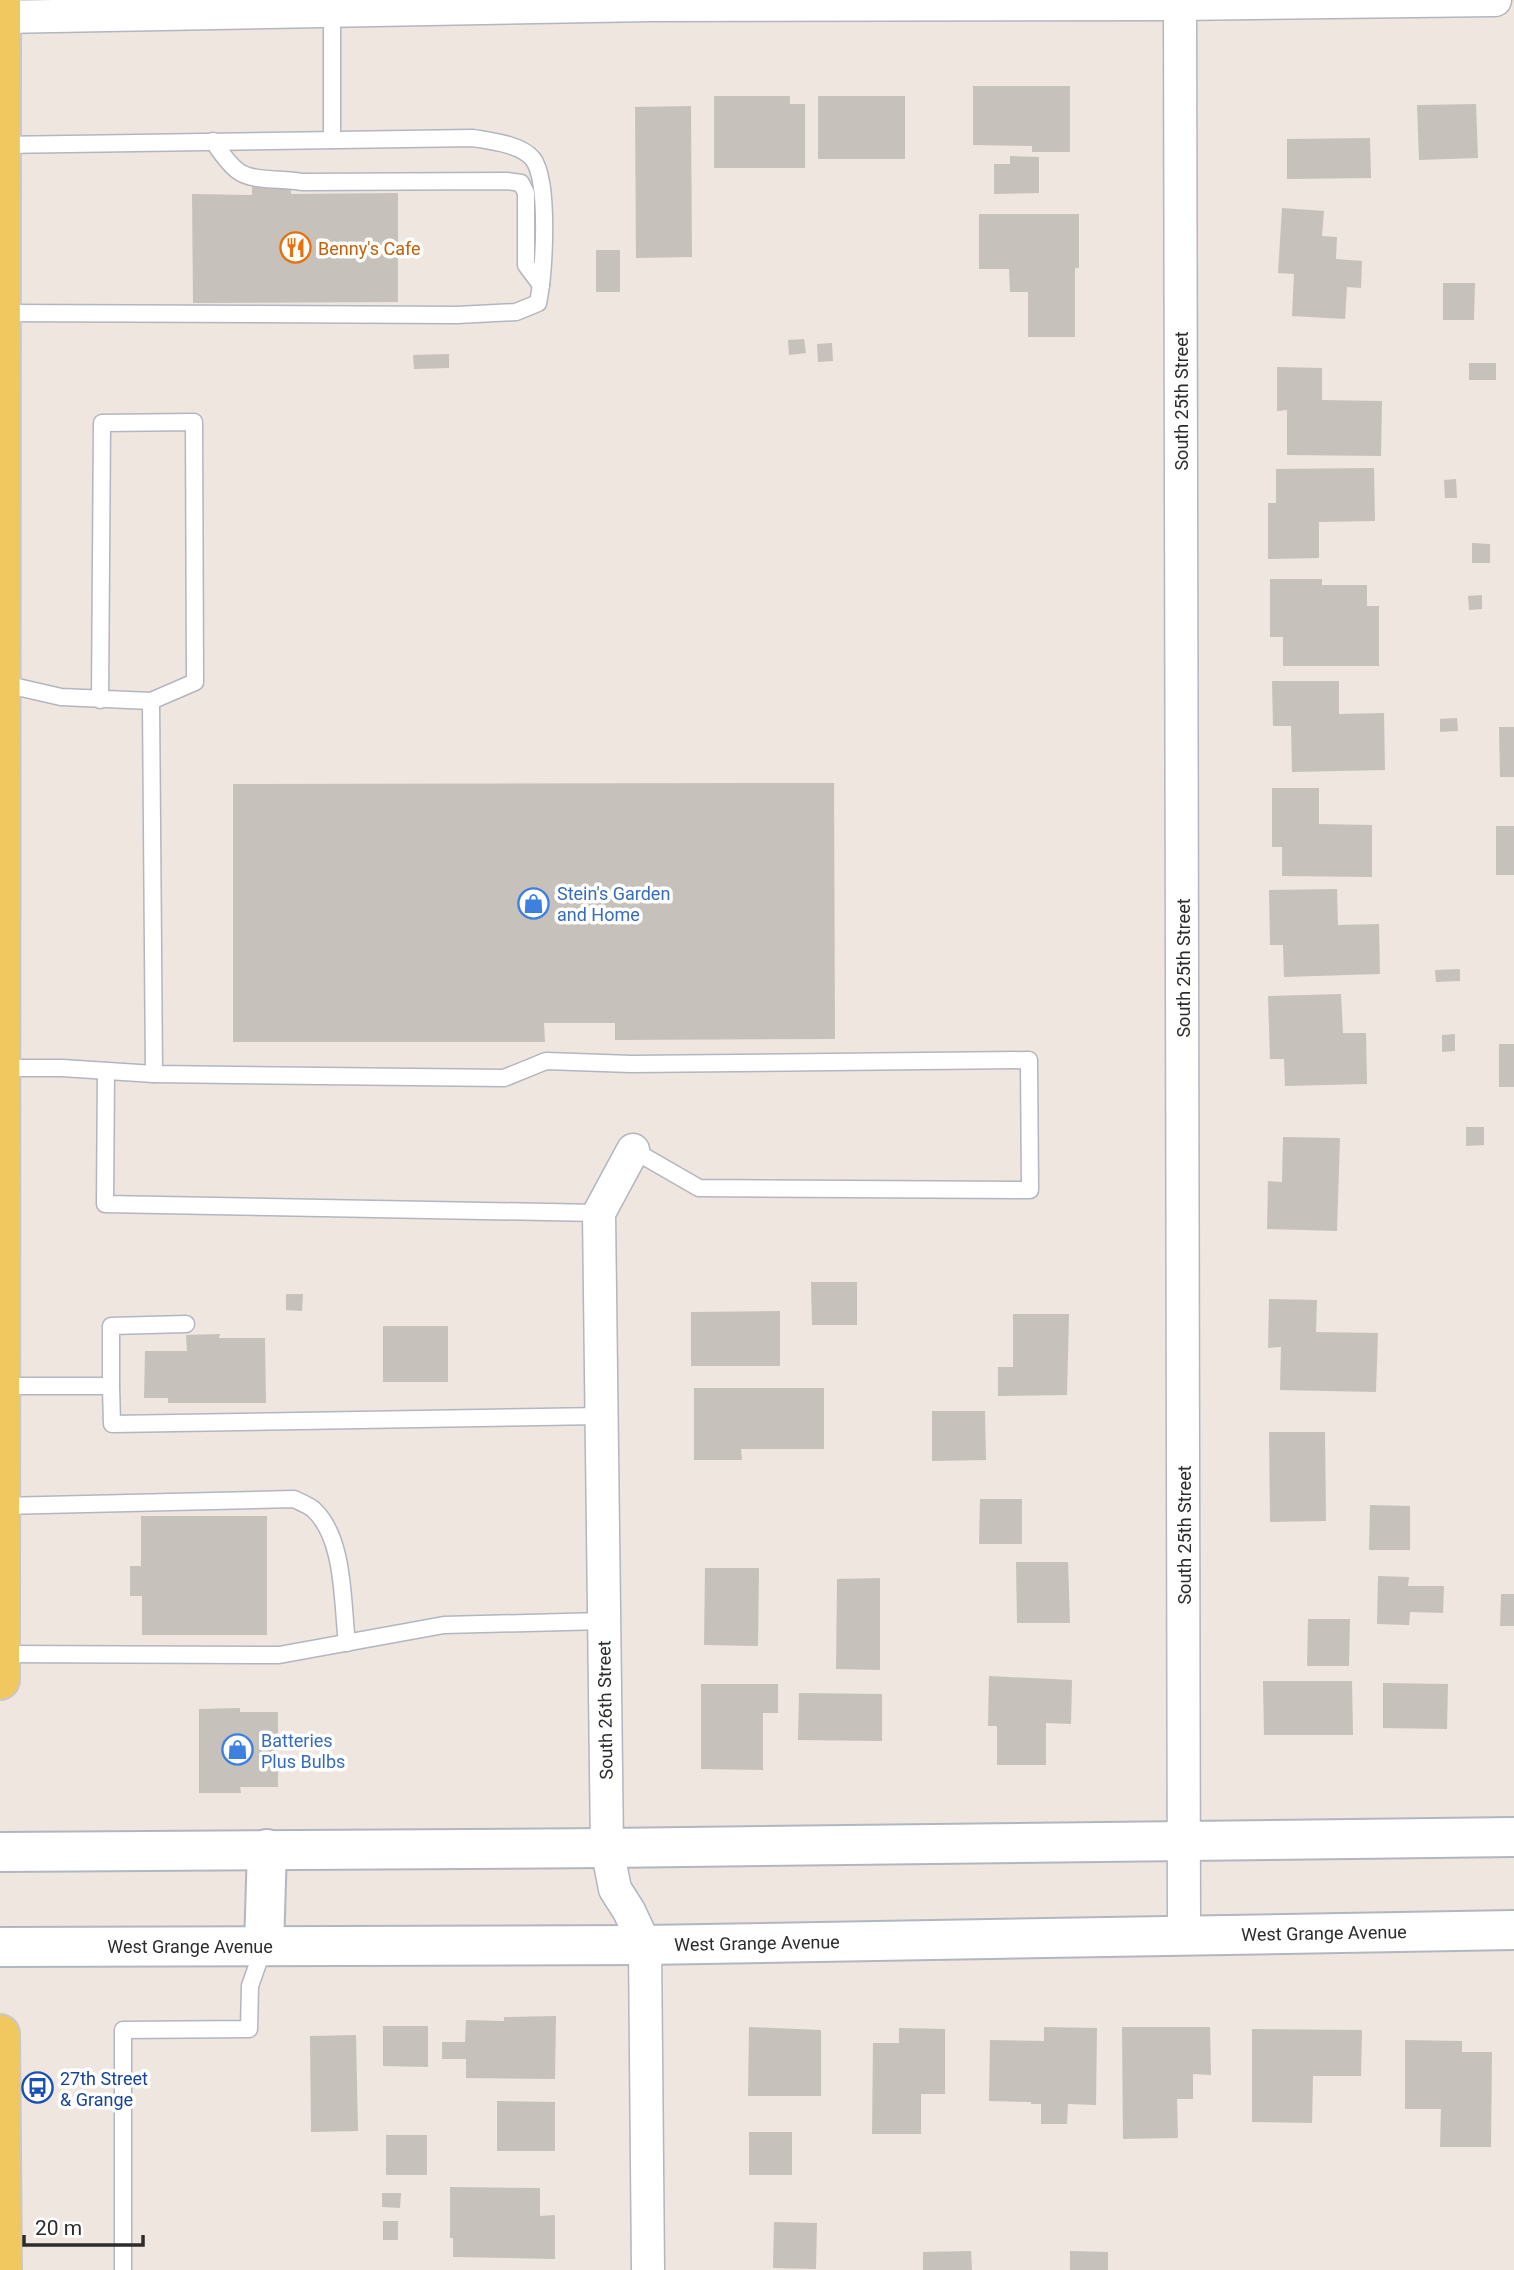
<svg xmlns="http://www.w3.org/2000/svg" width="1514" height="2270" font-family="Roboto,sans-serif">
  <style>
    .building { fill: #c6c1ba }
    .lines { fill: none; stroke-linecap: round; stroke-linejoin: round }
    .service-casing { stroke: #b2b6c0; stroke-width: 19 }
    .minor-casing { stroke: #b2b6c0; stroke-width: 35 }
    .tertiary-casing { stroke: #b2b6c0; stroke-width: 42 }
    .primary-casing { stroke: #c8c8c8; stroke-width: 42 }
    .service { stroke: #fff; stroke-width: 16 }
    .minor { stroke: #fff; stroke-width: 32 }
    .tertiary { stroke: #fff; stroke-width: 38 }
    .primary { stroke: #f1c860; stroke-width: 38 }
    .labels { text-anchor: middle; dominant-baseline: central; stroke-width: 7; stroke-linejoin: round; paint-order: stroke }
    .food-label { font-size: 18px; fill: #c56008; stroke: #fff; text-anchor: start }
    .street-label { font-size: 18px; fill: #2c2c2c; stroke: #fff }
    .shop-label { font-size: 18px; fill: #366cbe; stroke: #fff; text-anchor: start }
    .transit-label { font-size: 18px; fill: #164399; stroke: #fff; text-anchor: start }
  </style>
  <rect width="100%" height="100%" fill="#eee6df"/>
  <g class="building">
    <path d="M 973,86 L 1070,86 L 1070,152 L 1032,152 L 1032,146 L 973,145 Z"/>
    <path d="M 714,96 L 790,96 L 790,104 L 805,104 L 805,168 L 714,168 Z"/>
    <rect x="818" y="96" width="87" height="63"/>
    <path d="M 1476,104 L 1478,158 L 1419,160 L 1417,105 Z"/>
    <path d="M 691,106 L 692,257 L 636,258 L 635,107 Z"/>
    <path d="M 1370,138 L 1371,178 L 1287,179 L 1287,139 Z"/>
    <path d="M 1010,156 L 1039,157 L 1039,193 L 994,194 L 994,164 L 1010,164 Z"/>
    <path d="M 252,183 L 291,183 L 291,194 L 398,193 L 398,302 L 193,303 L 192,194 L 252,195 Z"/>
    <path d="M 1282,208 L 1324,211 L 1322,236 L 1337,237 L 1336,259 L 1362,261 L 1361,288 L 1347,287 L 1345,319 L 1292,316 L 1294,274 L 1278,273 Z"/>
    <path d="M 979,214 L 1079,214 L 1079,268 L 1075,268 L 1075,337 L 1028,337 L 1028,292 L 1010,292 L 1009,269 L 979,269 Z"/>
    <rect x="596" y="250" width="24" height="42"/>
    <path d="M 1443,283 L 1475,283 L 1474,320 L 1443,320 Z"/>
    <path d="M 804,339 L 806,353 L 789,355 L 788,340 Z"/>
    <path d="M 832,343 L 833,361 L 818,362 L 817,344 Z"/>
    <path d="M 449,354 L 449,368 L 414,369 L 413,355 Z"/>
    <rect x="1469" y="363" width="27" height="17"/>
    <path d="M 1277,367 L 1322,368 L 1322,400 L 1382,401 L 1381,456 L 1287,455 L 1287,410 L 1277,411 Z"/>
    <path d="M 1374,468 L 1375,521 L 1319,522 L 1319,558 L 1268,559 L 1268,503 L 1276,503 L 1276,469 Z"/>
    <path d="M 1456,479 L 1457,498 L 1445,498 L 1444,480 Z"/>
    <path d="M 1472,543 L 1490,544 L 1490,563 L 1472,563 Z"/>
    <path d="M 1270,579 L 1322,579 L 1322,585 L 1367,585 L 1367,606 L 1379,606 L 1379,666 L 1283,666 L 1283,637 L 1270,637 Z"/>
    <path d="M 1482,595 L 1482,609 L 1469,610 L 1468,596 Z"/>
    <path d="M 1272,681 L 1339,681 L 1339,714 L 1384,713 L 1385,770 L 1292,772 L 1291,726 L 1273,726 Z"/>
    <path d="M 1457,718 L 1458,731 L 1440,732 L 1440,719 Z"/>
    <path d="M 1499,727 L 1514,727 L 1514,777 L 1500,777 Z"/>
    <path d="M 834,783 L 835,1039 L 615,1040 L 615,1023 L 544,1023 L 545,1042 L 233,1042 L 233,784 Z"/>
    <path d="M 1272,788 L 1319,788 L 1319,824 L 1372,825 L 1372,877 L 1282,876 L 1282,847 L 1272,847 Z"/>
    <rect x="1496" y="826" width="18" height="49"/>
    <path d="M 1337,889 L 1338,925 L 1379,924 L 1380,974 L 1284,977 L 1283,945 L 1270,945 L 1269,890 Z"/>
    <path d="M 1460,969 L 1460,981 L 1436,982 L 1435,970 Z"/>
    <path d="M 1341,994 L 1343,1033 L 1366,1033 L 1367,1084 L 1285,1086 L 1284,1059 L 1270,1059 L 1268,996 Z"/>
    <path d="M 1455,1034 L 1455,1051 L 1442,1052 L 1442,1035 Z"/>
    <rect x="1499" y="1044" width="15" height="43"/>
    <path d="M 1466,1127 L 1484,1127 L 1484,1145 L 1466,1146 Z"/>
    <path d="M 1283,1137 L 1340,1138 L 1337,1231 L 1267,1229 L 1268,1181 L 1282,1182 Z"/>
    <path d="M 811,1282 L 857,1282 L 857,1325 L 812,1325 Z"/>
    <path d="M 286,1294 L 303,1294 L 302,1311 L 286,1310 Z"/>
    <path d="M 1269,1299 L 1317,1300 L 1316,1332 L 1378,1333 L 1376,1392 L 1280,1390 L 1281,1347 L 1268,1348 Z"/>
    <path d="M 780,1311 L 780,1366 L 691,1366 L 691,1312 Z"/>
    <path d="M 1013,1314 L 1069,1314 L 1067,1395 L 998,1396 L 998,1367 L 1013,1367 Z"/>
    <rect x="383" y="1326" width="65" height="56"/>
    <path d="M 220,1334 L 219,1338 L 265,1338 L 266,1403 L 168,1403 L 168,1398 L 144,1398 L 145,1351 L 187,1351 L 186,1335 Z"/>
    <path d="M 694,1388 L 824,1388 L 824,1449 L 741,1449 L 742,1460 L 694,1460 Z"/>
    <path d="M 932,1411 L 985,1411 L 986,1460 L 932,1461 Z"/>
    <path d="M 1269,1432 L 1325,1432 L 1326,1521 L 1270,1522 Z"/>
    <path d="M 980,1499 L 1022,1499 L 1022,1544 L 979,1544 Z"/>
    <path d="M 1370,1505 L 1410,1506 L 1410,1550 L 1369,1550 Z"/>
    <path d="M 141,1516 L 267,1516 L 267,1635 L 142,1635 L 142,1596 L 130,1596 L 130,1566 L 141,1566 Z"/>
    <path d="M 1016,1562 L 1068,1562 L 1070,1623 L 1017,1623 Z"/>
    <path d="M 705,1568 L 759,1568 L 758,1646 L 704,1645 Z"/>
    <path d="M 1378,1576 L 1409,1577 L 1408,1586 L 1444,1586 L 1443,1613 L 1410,1612 L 1409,1625 L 1377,1624 Z"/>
    <path d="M 880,1578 L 880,1670 L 836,1669 L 837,1579 Z"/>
    <path d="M 1501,1594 L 1514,1594 L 1514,1626 L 1500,1626 Z"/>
    <path d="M 1308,1619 L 1350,1619 L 1349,1666 L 1307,1666 Z"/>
    <path d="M 989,1676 L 1072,1680 L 1071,1724 L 1046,1723 L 1046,1765 L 997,1765 L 997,1726 L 988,1726 Z"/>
    <path d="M 1263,1681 L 1352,1681 L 1353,1735 L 1264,1735 Z"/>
    <path d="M 1383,1683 L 1448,1684 L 1447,1729 L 1383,1728 Z"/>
    <path d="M 701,1684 L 778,1684 L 778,1713 L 763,1713 L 763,1770 L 701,1769 Z"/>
    <path d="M 799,1693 L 882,1694 L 882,1741 L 798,1740 Z"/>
    <path d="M 240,1708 L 240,1712 L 278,1712 L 278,1787 L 240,1787 L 241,1793 L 199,1793 L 199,1709 Z"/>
    <path d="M 556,2016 L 555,2079 L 466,2078 L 466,2059 L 442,2059 L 442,2042 L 465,2042 L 466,2020 L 504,2021 L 504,2017 Z"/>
    <path d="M 383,2026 L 428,2026 L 428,2067 L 383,2066 Z"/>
    <path d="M 749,2027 L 821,2030 L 821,2096 L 748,2096 Z"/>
    <path d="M 1044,2027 L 1097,2028 L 1096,2105 L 1068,2104 L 1067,2124 L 1041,2124 L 1041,2104 L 1031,2104 L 1031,2102 L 989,2101 L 990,2040 L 1044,2041 Z"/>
    <path d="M 1122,2027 L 1210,2027 L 1211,2075 L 1193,2074 L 1193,2099 L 1177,2099 L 1178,2138 L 1123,2139 Z"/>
    <path d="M 899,2028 L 945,2029 L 945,2094 L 921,2094 L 921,2134 L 872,2134 L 873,2043 L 899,2043 Z"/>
    <path d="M 1252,2029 L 1362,2030 L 1361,2076 L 1313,2076 L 1312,2123 L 1252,2122 Z"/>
    <path d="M 356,2035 L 358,2131 L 311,2132 L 310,2036 Z"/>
    <path d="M 1405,2040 L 1462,2041 L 1462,2052 L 1492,2052 L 1491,2147 L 1440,2147 L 1441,2109 L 1405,2109 Z"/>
    <path d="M 497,2101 L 555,2102 L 555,2151 L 497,2151 Z"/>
    <rect x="749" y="2132" width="43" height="43"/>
    <rect x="386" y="2135" width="41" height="40"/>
    <path d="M 450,2187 L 540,2188 L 540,2216 L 555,2215 L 555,2259 L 453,2257 L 453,2238 L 450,2238 Z"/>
    <path d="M 382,2193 L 401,2193 L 400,2208 L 382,2207 Z"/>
    <rect x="383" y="2221" width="15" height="19"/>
    <path d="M 774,2222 L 817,2223 L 816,2269 L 773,2268 Z"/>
    <path d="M 971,2251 L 972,2270 L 923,2270 L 923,2252 Z"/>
    <path d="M 1070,2251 L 1108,2252 L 1108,2270 L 1070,2270 Z"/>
  </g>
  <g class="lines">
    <defs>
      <g id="service">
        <path d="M 332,11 L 332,140"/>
        <path d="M 213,141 C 220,151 228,164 238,171 C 252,182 283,178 302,182 L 507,181 L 521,183 L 526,193 L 526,265 L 541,285"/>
        <path d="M 0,145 L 473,138 C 490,141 521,144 533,159 C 550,182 544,274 538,303 L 516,312 L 457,315 L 1,313"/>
        <path d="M 0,683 L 61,697 L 151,701 L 195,682 L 194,422 L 102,423 L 100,700"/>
        <path d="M 151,701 L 154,1074"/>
        <path d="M 1,1068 L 62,1068 L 154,1074 L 504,1078 L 546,1061 L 631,1064 L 1029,1060 L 1030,1190 L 699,1188 L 633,1150"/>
        <path d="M 106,1071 L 105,1204 L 599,1213"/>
        <path d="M 1,1386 L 111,1386 L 112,1424 L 601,1416"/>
        <path d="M 111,1386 L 111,1326 L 186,1324"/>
        <path d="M 1,1506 L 294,1499 C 300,1502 308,1505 313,1509 C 345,1538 342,1602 347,1643"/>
        <path d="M 0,1654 L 279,1655 L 444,1625 L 604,1621"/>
        <path d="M 123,2270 L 123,2030 L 249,2029 L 250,1986 L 264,1946"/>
      </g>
      <g id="minor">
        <path d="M 1180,0 L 1184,1935"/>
        <path d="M 0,17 L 649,5 L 1180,4 L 1495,0"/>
        <path d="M 633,1150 L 599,1213 L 607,1848 L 615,1889 L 629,1911 L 645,1945 L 648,2270"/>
      </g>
      <g id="tertiary">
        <path d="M 0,1852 L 607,1848 L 1514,1837"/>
        <path d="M 264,1946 L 267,1849"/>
        <path d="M 0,1947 L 645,1945 L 1514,1930"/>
      </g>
      <g id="primary">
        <path d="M 0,1680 L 1,0"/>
        <path d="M 0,2034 L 2,2270"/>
      </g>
    </defs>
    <use href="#service" class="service-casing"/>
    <use href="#minor" class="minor-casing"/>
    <use href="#tertiary" class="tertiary-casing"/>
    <use href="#primary" class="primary-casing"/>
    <use href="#service" class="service"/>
    <use href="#minor" class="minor"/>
    <use href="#tertiary" class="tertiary"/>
    <use href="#primary" class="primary"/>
  </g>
  <defs>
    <symbol id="restaurant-ring" viewBox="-11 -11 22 22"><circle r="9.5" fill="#fff" stroke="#e8710a" stroke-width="1.5"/><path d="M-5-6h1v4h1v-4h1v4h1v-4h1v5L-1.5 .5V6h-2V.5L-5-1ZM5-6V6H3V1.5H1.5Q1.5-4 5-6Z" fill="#e8710a"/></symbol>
    <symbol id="shop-ring" viewBox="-11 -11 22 22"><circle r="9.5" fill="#fff" stroke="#3f7fe0" stroke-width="1.5"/><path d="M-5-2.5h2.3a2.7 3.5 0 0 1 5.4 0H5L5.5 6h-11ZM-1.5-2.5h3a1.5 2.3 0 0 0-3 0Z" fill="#3f7fe0"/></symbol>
    <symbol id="bus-ring" viewBox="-11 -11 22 22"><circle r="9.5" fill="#fff" stroke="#1a4fb4" stroke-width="1.5"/><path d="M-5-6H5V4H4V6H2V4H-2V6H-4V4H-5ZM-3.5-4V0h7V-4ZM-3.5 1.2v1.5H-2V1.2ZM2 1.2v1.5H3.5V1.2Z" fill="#1a4fb4"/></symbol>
  </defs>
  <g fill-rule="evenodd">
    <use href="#restaurant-ring" x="278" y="230" width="35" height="35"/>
    <use href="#shop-ring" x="516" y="886" width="35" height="35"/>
    <use href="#shop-ring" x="220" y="1732" width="35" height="35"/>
    <use href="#bus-ring" x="20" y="2070" width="35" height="35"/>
  </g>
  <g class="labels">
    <g class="food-label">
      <text x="318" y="248">Benny's Cafe</text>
    </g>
    <g class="street-label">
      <text transform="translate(1181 401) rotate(-90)">South 25th Street</text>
      <text transform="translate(1183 968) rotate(-90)">South 25th Street</text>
      <text transform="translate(1184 1535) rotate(-90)">South 25th Street</text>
      <text transform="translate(605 1710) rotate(-91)">South 26th Street</text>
      <text transform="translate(1324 1933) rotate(-1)">West Grange Avenue</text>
      <text transform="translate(757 1943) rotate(-1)">West Grange Avenue</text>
      <text x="190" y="1946">West Grange Avenue</text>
    </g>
    <g class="shop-label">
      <text x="557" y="893">Stein's Garden<tspan x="557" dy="21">and Home</tspan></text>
      <text x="261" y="1740">Batteries<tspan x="261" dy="21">Plus Bulbs</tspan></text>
    </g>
    <g class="transit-label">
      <text x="60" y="2078">27th Street<tspan x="60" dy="21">&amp; Grange</tspan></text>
    </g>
  </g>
  <path d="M24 2235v10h119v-10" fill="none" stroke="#2c2c2c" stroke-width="3.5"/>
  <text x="35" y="2235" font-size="21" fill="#2c2c2c" stroke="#ffffff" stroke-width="5" paint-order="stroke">20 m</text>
</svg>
